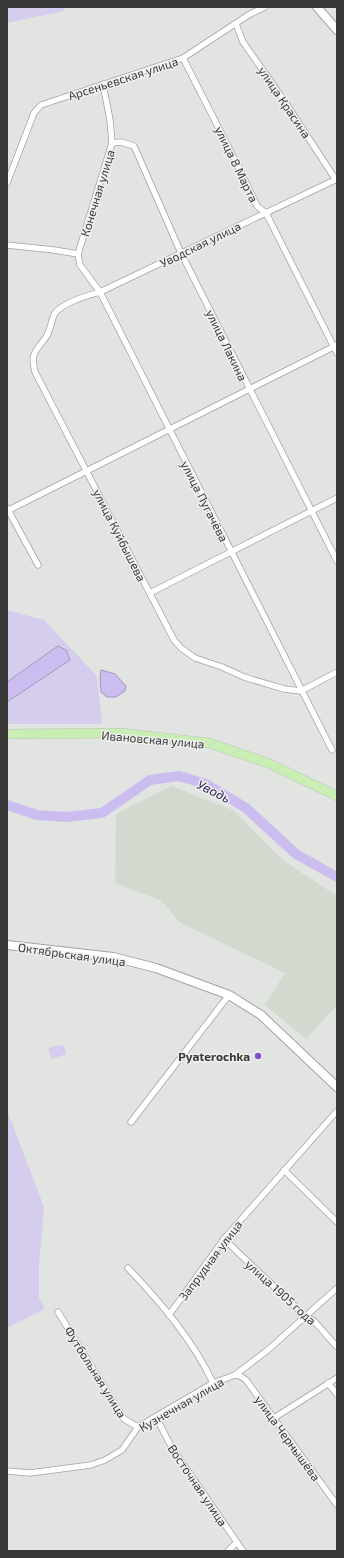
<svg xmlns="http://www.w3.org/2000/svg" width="344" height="1558" font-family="'Exo 2',sans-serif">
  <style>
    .built { fill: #d2d9ce }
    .green { fill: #d6cdee }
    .water { fill: #ccbdf1; stroke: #a096ba }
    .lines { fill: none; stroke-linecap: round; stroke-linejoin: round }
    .river { stroke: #ccbdf1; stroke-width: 10 }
    .street-casing { stroke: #a1a4a0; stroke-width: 7 }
    .secondary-casing { stroke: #a1a4a0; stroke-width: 10 }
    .primary-casing { stroke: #c0c0bf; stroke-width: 10 }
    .street { stroke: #fff; stroke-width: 5.5 }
    .secondary { stroke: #fff; stroke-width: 8 }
    .primary { stroke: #c9eeb3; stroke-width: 9 }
    .poi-dot { fill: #8153cb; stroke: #eef1ed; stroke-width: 1.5 }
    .labels { text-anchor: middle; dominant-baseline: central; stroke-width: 3; stroke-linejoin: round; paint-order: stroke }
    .street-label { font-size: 12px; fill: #393a38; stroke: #eef1ed }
    .poi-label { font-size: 12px; font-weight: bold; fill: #393a38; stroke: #eef1ed; text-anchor: end }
    .water-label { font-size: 13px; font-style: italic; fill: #3c2561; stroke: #eef1ed }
  </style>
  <rect width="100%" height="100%" fill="#e1e4e0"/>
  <path class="built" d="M 171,786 L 233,810 L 284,861 L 337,896 L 337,1005 L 306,1039 L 265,1005 L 285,973 L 179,922 L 162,901 L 115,883 L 116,814 Z"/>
  <g class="green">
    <path d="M 7,7 L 65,7 L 64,11 L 7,23 Z"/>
    <path d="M 7,610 L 44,620 L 97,676 L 102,724 L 7,724 Z"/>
    <path d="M 58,1045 L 64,1046 L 66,1054 L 52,1059 L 48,1048 Z"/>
    <path d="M 7,1110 L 44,1207 L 39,1266 L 39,1298 L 45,1307 L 41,1311 L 7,1328 Z"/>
  </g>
  <g class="water">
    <path d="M 58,646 L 66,650 L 70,660 L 7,702 L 7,682 Z"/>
    <path d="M 101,670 L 115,674 L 126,686 L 125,691 L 116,697 L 107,697 L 101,692 L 100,677 Z"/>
  </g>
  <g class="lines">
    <path class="river" d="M 7,805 L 37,815 L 66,817 L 102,813 L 150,780 L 179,776 L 206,784 L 246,808 L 296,854 L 337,877"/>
    <defs>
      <g id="street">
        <path d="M 236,24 L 243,42 L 283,99 L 336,180"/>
        <path d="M 183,58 L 237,164 L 257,206 L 266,213 L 337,353"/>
        <path d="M 103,84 L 110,120 L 112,143 L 78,254 L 80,265 L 100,292 L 332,750"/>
        <path d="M 112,143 L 121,142 L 134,146 L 181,253 L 337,561"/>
        <path d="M 337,179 L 100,292 C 87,296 64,302 55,313 C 51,320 51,330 46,337 C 36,351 30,353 35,372 L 174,640 L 181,648 L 195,658 L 222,667 L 244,677 L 284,689 L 301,691 L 337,672"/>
        <path d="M 7,183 L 34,113 L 41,105 L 183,58 L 250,14 L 265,7"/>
        <path d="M 7,245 L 54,250 L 78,254"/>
        <path d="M 7,508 L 38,565"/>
        <path d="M 7,511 L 337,345"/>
        <path d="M 150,593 L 337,498"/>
        <path d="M 131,1122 L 229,995"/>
        <path d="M 284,1170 L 337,1222"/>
        <path d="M 224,1239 L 306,1317 L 314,1321 L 337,1347"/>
        <path d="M 128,1268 C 161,1303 193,1340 213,1383"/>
        <path d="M 58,1312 L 124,1419 L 138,1427"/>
        <path d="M 169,1315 L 224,1239 L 337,1111"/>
        <path d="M 235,1375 L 240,1376 L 246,1380 L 337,1505"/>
        <path d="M 328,1383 L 337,1394"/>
        <path d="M 156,1417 L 172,1448 L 243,1551"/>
        <path d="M 274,1418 L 337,1378"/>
        <path d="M 7,1471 L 30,1473 L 91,1465 L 105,1460 L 122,1450 L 138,1427 L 213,1383 L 235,1375 L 269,1349 L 337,1288"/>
        <path d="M 228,1551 L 236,1543"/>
      </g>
      <g id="secondary">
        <path d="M 317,7 L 337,30"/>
        <path d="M 7,945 L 113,957 L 156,968 L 229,995 L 261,1015 L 337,1087"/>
      </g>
      <path id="primary" d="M 7,734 L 121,733 L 209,743 L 268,763 L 337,796"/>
    </defs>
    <use href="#street" class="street-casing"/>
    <use href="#secondary" class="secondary-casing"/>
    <use href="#primary" class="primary-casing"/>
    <use href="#street" class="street"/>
    <use href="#secondary" class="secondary"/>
    <use href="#primary" class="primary"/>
  </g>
  <circle class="poi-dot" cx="258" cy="1056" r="4"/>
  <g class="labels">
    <g class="street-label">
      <text transform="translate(123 78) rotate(-18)">Арсеньевская улица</text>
      <text transform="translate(285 102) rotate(56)">улица Красина</text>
      <text transform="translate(237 164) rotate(64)">улица 8 Марта</text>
      <text transform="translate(97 193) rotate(-73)">Конечная улица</text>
      <text transform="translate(200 244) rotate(-26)">Уводская улица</text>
      <text transform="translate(227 345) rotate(64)">улица Лакина</text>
      <text transform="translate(205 501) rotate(63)">улица Пугачёва</text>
      <text transform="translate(120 535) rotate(63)">улица Куйбышева</text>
      <text transform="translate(153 739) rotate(5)">Ивановская улица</text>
      <text transform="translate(72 954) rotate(8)">Октябрьская улица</text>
      <text transform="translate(210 1260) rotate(-53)">Запрудная улица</text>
      <text transform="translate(281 1292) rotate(42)">улица 1905 года</text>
      <text transform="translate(96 1372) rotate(58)">Футбольная улица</text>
      <text transform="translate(181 1404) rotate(-30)">Кузнечная улица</text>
      <text transform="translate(288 1438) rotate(54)">улица Чернышёва</text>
      <text transform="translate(198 1485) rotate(56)">Восточная улица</text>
    </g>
    <g class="poi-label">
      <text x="250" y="1056">Pyaterochka</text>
    </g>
    <g class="water-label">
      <text transform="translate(214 791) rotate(27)">Уводь</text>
    </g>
  </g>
  <rect width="344" height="1558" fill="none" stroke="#393a38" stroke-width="16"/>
</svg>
